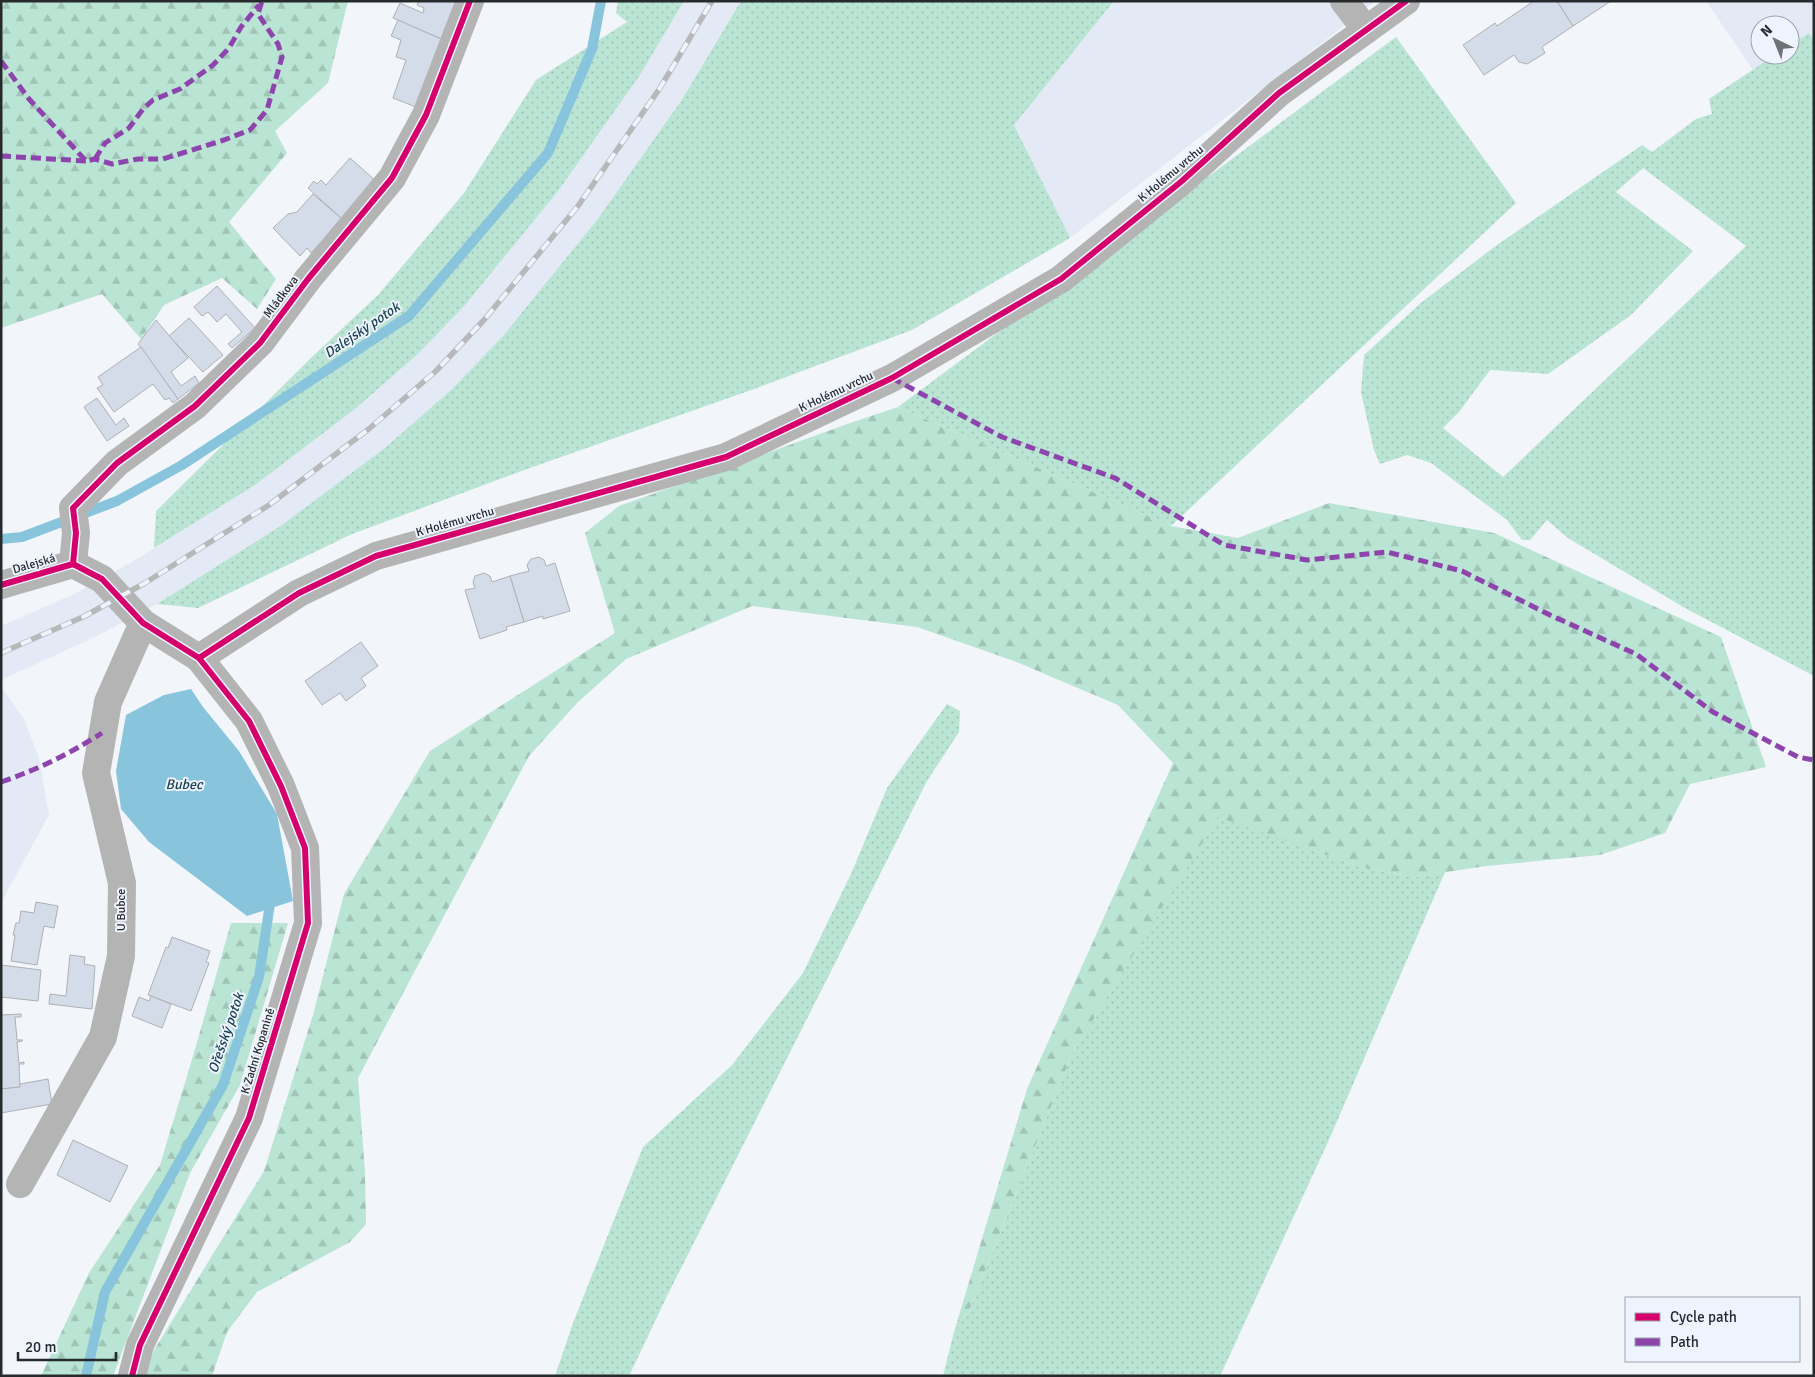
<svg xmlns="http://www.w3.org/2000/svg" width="1815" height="1377" font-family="Signika,sans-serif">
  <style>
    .built { fill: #e3eaf5 }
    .grass { fill: url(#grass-dots); fill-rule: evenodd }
    .forest { fill: url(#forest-firs) }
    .water { fill: #88c5dd }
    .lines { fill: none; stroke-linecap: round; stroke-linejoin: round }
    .stream { stroke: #88c5dd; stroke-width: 10 }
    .building { fill: #d4dcea; stroke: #aeb0b4 }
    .minor { stroke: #b3b4b3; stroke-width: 28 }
    .rail-casing { stroke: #b6b8b9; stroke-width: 5.5 }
    .rail { stroke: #eef4fe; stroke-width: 4; stroke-dasharray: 11; stroke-linecap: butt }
    .quiet { stroke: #8e44ad; stroke-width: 5; stroke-dasharray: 10 5; stroke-linecap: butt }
    .cycleway-casing { stroke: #eef4fe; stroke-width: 9 }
    .cycleway { stroke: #d6006c; stroke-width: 6 }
    .labels { text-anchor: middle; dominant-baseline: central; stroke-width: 4; stroke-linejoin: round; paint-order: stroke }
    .street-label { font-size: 12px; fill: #272a2d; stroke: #eef4fe }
    .water-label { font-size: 14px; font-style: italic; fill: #1b4250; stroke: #eef4fe }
  </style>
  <defs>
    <pattern id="grass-dots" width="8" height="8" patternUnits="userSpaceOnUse" patternTransform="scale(1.25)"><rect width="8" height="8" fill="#bae4d4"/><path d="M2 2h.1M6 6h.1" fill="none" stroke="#a0c4b6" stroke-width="1.8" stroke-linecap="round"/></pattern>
    <pattern id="forest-firs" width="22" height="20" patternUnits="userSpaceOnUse" patternTransform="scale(1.25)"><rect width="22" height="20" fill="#bae4d4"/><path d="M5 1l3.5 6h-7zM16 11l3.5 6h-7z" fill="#a0c4b6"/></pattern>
  </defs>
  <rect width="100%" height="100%" fill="#f2f5fa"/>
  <g class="built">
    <path d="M 684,1 L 741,1 L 681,101 L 597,220 L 503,336 L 452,389 L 386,447 L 282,525 L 157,604 L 95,637 L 1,680 L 1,626 L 74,594 L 132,562 L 255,485 L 355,409 L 419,353 L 466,304 L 558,191 L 640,75 Z"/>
    <path d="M 1114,1 L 1376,1 L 1070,238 L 1014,125 Z"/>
    <path d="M 1706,1 L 1814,1 L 1814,40 L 1809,33 L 1790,45 L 1790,25 L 1760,25 L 1760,55 L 1775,55 L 1753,70 Z"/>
    <path d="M 1,687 L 24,719 L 39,758 L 49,815 L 1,903 Z"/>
  </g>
  <g class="grass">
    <path d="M 618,1 L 684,1 L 640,75 L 558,191 L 466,304 L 419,353 L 355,409 L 255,485 L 154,548 L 156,511 L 315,354 L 378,295 L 464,193 L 536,80 L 627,22 L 616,13 Z"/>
    <path d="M 741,1 L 1114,1 L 1014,125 L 1070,238 L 912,330 L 754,389 L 527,469 L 352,534 L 198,608 L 157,604 L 282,525 L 386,447 L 452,389 L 503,336 L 597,220 L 681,101 Z"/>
    <path d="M 1809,33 L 1814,40 L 1814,676 L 1683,607 L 1568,538 L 1547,520 L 1530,540 L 1522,540 L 1507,520 L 1431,463 L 1407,455 L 1380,464 L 1374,450 L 1361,392 L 1364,355 L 1422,302 L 1497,245 L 1642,145 L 1652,152 L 1696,119 L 1712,114 L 1709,99 L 1775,55 L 1790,55 L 1790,45 ZM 1643,168 L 1746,246 L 1503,477 L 1443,428 L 1459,412 L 1490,370 L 1548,374 L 1631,315 L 1693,251 L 1616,192 Z"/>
    <path d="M 1396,37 L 1516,203 L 1171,526 L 898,407 Z"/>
    <path d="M 947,704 L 960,711 L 959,732 L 927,781 L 667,1296 L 629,1376 L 555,1376 L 573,1323 L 643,1147 L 732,1065 L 803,973 L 851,874 L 887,788 Z"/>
    <path d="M 1218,816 L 1363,868 L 1415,877 L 1445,872 L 1328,1142 L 1220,1376 L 943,1376 L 954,1332 L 969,1311 L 1072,1054 Z"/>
  </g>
  <g class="forest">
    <path d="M 1,1 L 348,1 L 328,83 L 275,131 L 287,153 L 229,222 L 276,279 L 257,309 L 222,278 L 164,305 L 141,339 L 102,294 L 1,328 Z"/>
    <path d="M 898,407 L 1171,526 L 1238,538 L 1329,503 L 1494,533 L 1721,637 L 1766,767 L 1690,784 L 1665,833 L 1600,855 L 1486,866 L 1415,877 L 1363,868 L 1218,817 L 1072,1054 L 969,1311 L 954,1332 L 1027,1089 L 1173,763 L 1118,705 L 1014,661 L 917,627 L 752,606 L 626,659 L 577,703 L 529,756 L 358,1078 L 365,1173 L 366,1224 L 350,1242 L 257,1292 L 227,1332 L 212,1376 L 145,1376 L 148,1360 L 264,1171 L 313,1015 L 344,894 L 430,751 L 615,633 L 585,533 L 619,506 L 853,422 Z"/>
    <path d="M 231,923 L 288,923 L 240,1085 L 190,1173 L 113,1376 L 41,1376 L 89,1273 L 160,1165 L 196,1046 Z"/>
  </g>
  <path class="water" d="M 191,689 L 203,707 L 239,751 L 277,814 L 293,901 L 247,916 L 149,842 L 121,809 L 116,771 L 126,715 L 164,695 Z"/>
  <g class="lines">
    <g class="stream">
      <path d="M 1,539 L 22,537 L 117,501 L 182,465 L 409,316 L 548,153 L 592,49 L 601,1"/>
      <path d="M 86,1376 L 105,1292 L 223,1085 L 259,977 L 271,897"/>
    </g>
  </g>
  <g class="building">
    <path d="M 419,1 L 456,1 L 441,39 L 393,18 L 400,3 L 423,13 L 424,8 L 417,5 Z"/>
    <path d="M 1534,1 L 1557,1 L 1573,26 L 1542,47 L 1545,53 L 1527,64 L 1519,62 L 1514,55 L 1484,75 L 1463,45 L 1495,23 L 1497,26 Z"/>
    <path d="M 1557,1 L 1611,1 L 1573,26 Z"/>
    <path d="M 398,20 L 441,39 L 416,107 L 393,98 L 406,60 L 396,57 L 401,40 L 391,36 Z"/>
    <path d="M 350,158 L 377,182 L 342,219 L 308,188 L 314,181 L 317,184 L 321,180 L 326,185 Z"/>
    <path d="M 313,194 L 342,219 L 311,253 L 307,248 L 300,256 L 273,228 L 288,214 L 297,212 Z"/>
    <path d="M 217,286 L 255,328 L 232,348 L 228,344 L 242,332 L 226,314 L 217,322 L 208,312 L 202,316 L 194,307 Z"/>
    <path d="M 189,318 L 223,355 L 203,372 L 169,336 Z"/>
    <path d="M 156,320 L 188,358 L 171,372 L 181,386 L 195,376 L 199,383 L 178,399 L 138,344 Z"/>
    <path d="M 141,347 L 178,399 L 173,403 L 169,398 L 165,400 L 153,384 L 114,412 L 97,388 L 103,385 L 98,377 Z"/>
    <path d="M 97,398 L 116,425 L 124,418 L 129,426 L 107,441 L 84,407 Z"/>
    <path d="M 539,557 L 544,560 L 546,566 L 555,563 L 570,611 L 543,619 L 543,616 L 524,622 L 510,576 L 529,571 L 527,565 L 531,559 Z"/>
    <path d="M 484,573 L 490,576 L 492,582 L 510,576 L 524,622 L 506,627 L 507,630 L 480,639 L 465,590 L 475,588 L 473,582 L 475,576 Z"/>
    <path d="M 361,642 L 378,666 L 361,678 L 366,686 L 346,701 L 340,693 L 322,705 L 305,681 Z"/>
    <path d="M 36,902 L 58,906 L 54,928 L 44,926 L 37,965 L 11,961 L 15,935 L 13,935 L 16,923 L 19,923 L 21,911 L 34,913 Z"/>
    <path d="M 172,937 L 210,951 L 206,962 L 209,963 L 191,1011 L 148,995 L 166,947 L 168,948 Z"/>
    <path d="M 70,955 L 85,957 L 84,964 L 95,966 L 92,1009 L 49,1004 L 50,994 L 66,996 Z"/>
    <path d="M 1,965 L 41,970 L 38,1001 L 1,997 Z"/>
    <path d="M 151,996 L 171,1004 L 162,1028 L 132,1016 L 139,997 L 149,1001 Z"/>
    <path d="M 21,1014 L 21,1017 L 15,1017 L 17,1040 L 23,1040 L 22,1041 L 17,1042 L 19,1063 L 24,1062 L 24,1064 L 19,1064 L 20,1087 L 1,1089 L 1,1015 Z"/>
    <path d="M 48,1079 L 52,1104 L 1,1113 L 1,1089 L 20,1087 L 20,1084 Z"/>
    <path d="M 73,1140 L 128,1166 L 110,1202 L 57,1175 Z"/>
  </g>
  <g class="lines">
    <g class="minor">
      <path d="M 1344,1 L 1366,30"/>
      <path d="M 73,564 L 102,579 L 143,623 L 199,658 L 249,721 L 281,786 L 305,848 L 308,923 L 249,1118 L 140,1345 L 132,1376"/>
      <path d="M 73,564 L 76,533 L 73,508 L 117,463 L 195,406 L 260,343 L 308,279 L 392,178 L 426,115 L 470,1"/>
      <path d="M 1,585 L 73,564"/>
      <path d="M 199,658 L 299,593 L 376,556 L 726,457 L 892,378 L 1061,279 L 1182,181 L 1279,93 L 1406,1"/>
      <path d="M 20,1184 L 103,1037 L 121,956 L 122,883 L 96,773 L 108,702 L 143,623"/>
    </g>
    <defs>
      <path id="rail" d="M 1,653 L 85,616 L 145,583 L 269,505 L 370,428 L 436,371 L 484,320 L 578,206 L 660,88 L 712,1"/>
    </defs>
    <use href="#rail" class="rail-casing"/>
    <use href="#rail" class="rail"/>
    <g class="quiet">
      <path d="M 1,61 L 29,99 L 86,161 L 95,159 L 112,164 L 138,159 L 163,159 L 224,140 L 250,130 L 267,110 L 282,57 L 278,44 L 258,14 L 262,1"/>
      <path d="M 1,156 L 86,161"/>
      <path d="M 95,159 L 105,143 L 129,128 L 143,109 L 153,100 L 180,89 L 213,65 L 229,48 L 241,27 L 259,5"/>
      <path d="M 892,378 L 1002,437 L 1115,478 L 1224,545 L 1307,560 L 1387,552 L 1462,571 L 1550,615 L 1636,654 L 1713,712 L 1798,757 L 1814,760"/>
      <path d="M 1,782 C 39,769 69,754 102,733"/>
    </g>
    <defs>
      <g id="cycleway">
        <path d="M 73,564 L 102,579 L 143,623 L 199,658 L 249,721 L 281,786 L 305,848 L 308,923 L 249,1118 L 140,1345 L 132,1376"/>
        <path d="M 73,564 L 76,533 L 73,508 L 117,463 L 195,406 L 260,343 L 308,279 L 392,178 L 426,115 L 470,1"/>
        <path d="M 1,585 L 73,564"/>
        <path d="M 199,658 L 299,593 L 376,556 L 726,457 L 892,378 L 1061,279 L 1182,181 L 1279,93 L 1406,1"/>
      </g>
    </defs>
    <use href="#cycleway" class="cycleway-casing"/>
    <use href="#cycleway" class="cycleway"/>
  </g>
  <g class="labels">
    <g class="street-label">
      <text transform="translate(1171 174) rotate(-40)">K Holému vrchu</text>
      <text transform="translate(281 297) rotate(-53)">Mládkova</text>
      <text transform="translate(836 392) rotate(-25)">K Holému vrchu</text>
      <text transform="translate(455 522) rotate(-16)">K Holému vrchu</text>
      <text transform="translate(34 564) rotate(-16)">Dalejská</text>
      <text transform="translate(121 910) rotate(-90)">U Bubce</text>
      <text transform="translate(258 1051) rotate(-73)">K Zadní Kopanině</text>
    </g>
    <g class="water-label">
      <text transform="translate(362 330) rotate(-34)">Dalejský potok</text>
      <text x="184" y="784">Bubec</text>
      <text transform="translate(226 1033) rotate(-71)">Ořešský potok</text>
    </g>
  </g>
  <rect width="1815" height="1377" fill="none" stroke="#272a2d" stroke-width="5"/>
  <rect x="1625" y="1297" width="175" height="65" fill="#eef4fe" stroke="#9ea3aa"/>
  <rect x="1635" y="1313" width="25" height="8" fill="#d6006c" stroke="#9ea3aa"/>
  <text x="1670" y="1322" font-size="15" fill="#272a2d">Cycle path</text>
  <rect x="1635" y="1338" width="25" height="8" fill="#8e44ad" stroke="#9ea3aa"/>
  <text x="1670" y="1347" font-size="15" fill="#272a2d">Path</text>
  <g transform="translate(1775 40) rotate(317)"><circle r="24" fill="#eef4fe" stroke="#9ea3aa"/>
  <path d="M0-4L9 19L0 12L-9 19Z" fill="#6e7175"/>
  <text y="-8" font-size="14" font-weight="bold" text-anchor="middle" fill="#272a2d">N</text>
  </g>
  <path d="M18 1352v8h98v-8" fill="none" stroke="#272a2d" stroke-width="2.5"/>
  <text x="25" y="1352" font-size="15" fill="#272a2d" stroke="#eef4fe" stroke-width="4" paint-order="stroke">20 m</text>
</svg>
